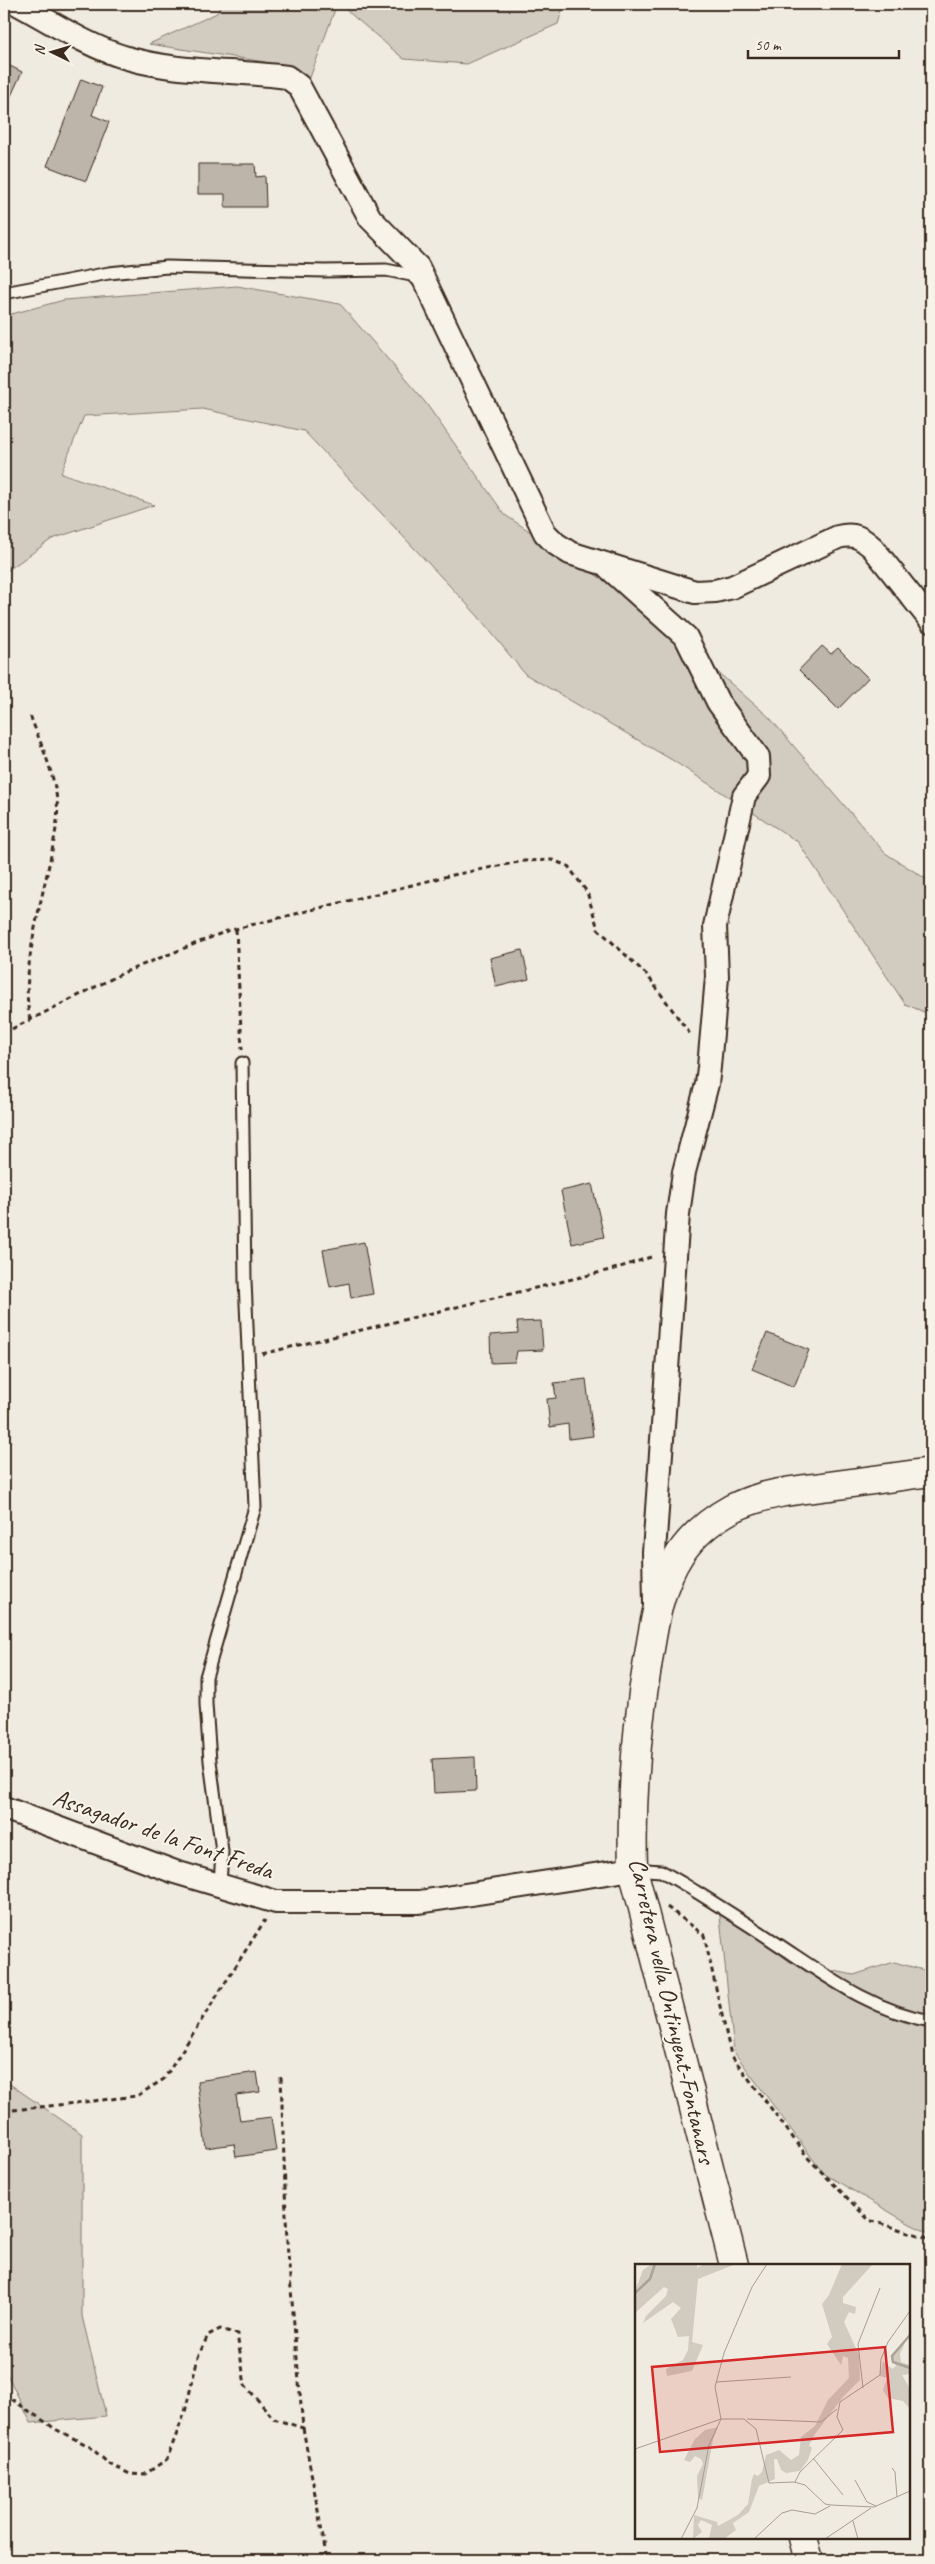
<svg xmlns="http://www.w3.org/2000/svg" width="935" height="2564" font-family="Caveat,sans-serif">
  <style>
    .green { fill: #d1cbc0; stroke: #867a6f }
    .building { fill: #bdb5aa; stroke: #3b2a1e }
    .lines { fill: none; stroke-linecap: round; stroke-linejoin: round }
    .service-casing { stroke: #3b2a1e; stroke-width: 15 }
    .minor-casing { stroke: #3b2a1e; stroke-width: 26 }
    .tertiary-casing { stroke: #3b2a1e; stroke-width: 31 }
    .path { stroke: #3b2a1e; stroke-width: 3; stroke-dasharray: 5 4; stroke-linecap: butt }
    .service { stroke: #f7f3e8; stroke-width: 11 }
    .minor { stroke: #f7f3e8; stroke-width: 22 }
    .tertiary { stroke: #f7f3e8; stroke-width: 28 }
    .labels { text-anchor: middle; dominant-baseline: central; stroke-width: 4; stroke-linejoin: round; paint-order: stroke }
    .street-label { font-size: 25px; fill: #3b2a1e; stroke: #f7f3e8 }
    .inset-river { fill: none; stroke: #aaa296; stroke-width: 2.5 }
    .inset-road { fill: none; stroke: #a79e92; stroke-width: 1 }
    .view { fill: #d62828; fill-opacity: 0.15; stroke: #d62828; stroke-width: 2.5 }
    .inset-edge { fill: none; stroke: #3b2a1e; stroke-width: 2.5 }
  </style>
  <rect width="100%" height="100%" fill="#efebe0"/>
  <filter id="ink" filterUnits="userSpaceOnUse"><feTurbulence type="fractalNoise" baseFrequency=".02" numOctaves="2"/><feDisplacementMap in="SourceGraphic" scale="10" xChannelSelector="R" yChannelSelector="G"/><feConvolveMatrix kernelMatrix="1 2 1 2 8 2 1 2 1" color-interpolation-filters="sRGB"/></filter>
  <g filter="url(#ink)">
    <g class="green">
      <path d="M 222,4 L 337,4 L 308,83 L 265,62 L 149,44 L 217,13 Z"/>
      <path d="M 339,4 L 564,4 L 558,24 L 467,64 L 404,59 Z"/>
      <path d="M 237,286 L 340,304 L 425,402 L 505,515 L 641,605 L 769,717 L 885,853 L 931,882 L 931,1015 L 905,1004 L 798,842 L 672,760 L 525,674 L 477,615 L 304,431 L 203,409 L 84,416 L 61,473 L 154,505 L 52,539 L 4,573 L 4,316 L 64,300 Z"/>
      <path d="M 719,1907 L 790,1962 L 854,1975 L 894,1962 L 931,1972 L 931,2234 L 910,2224 L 823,2173 L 734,2052 Z"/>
      <path d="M 4,2080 L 82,2134 L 82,2316 L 106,2416 L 31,2423 L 4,2368 Z"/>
    </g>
    <g class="building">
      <path d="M 4,63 L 22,72 L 4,111 Z"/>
      <path d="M 81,79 L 102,87 L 92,115 L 109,122 L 86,181 L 47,166 Z"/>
      <path d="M 198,164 L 255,164 L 256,177 L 265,176 L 266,207 L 225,207 L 225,194 L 198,194 Z"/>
      <path d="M 822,646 L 831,654 L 838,648 L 868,678 L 838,709 L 799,670 Z"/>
      <path d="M 522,950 L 529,979 L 496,987 L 490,958 Z"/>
      <path d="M 592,1184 L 604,1237 L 572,1244 L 561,1191 Z"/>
      <path d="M 364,1242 L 373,1294 L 351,1298 L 349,1283 L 330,1287 L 323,1250 Z"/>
      <path d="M 541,1321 L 543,1350 L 517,1351 L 515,1362 L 491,1363 L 490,1335 L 518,1333 L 517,1322 Z"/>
      <path d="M 767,1333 L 809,1350 L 794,1387 L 752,1369 Z"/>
      <path d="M 586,1379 L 593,1436 L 569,1439 L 568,1424 L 550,1427 L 547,1399 L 556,1398 L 554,1383 Z"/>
      <path d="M 475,1757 L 476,1791 L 434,1793 L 432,1759 Z"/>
      <path d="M 257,2072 L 260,2092 L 236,2095 L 240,2121 L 271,2117 L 276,2151 L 236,2157 L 234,2144 L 206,2148 L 197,2081 Z"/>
    </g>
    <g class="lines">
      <defs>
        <g id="service">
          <path d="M 4,293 L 109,273 L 167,267 L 324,271 L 386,270 L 411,275 L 421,282"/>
          <path d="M 633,1869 L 661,1871 L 682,1883 C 714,1903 745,1922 776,1943 C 825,1975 872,2011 931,2021"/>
          <path d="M 220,1885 L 222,1851 L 210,1761 L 206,1704 L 206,1677 L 255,1507 L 245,1281 L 242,1063"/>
        </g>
        <g id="minor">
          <path d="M 18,4 C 53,23 89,47 127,58 C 179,73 234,70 287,77 L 299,86 L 370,218 L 418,267 L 545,533 L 556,544 L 570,553 L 695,592 L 715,591 L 732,587 L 838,537 C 854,533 861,537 873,548 L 931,621"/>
          <path d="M 609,568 L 686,637 L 718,702 L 758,757 L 759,776 L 744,796 L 715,926 L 717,977 L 709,1067 L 707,1084 L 684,1172 L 678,1214 L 654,1552 L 655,1603"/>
          <path d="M 4,1808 L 175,1872 L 276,1902 L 419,1902 L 633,1869"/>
        </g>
        <g id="tertiary">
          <path d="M 734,2265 L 633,1869 C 631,1798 636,1731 648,1661 C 654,1624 659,1586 680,1554 C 693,1535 711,1520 731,1509 C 762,1493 796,1490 830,1486 C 864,1481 897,1477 931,1472"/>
          <path d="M 803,2538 L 809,2560"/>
        </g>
      </defs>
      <use href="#service" class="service-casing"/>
      <use href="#minor" class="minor-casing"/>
      <use href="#tertiary" class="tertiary-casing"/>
      <g class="path">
        <path d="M 236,929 L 242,1050"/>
        <path d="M 30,1020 C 18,964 50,879 57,821 C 61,786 42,748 30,715"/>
        <path d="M 4,1033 L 125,972 L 227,931 L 448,876 L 524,861 L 552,860 L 568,866 L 587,892 L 598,929 L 647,975 L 690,1034"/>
        <path d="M 262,1354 L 614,1269 L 654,1256"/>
        <path d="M 667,1907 L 704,1935 L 731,2055 L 809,2159 L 869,2220 L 931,2239"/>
        <path d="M 4,2111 L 137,2096 L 164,2079 L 265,1920"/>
        <path d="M 4,2394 L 57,2430 L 89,2446 L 109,2464 L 130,2474 L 144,2475 L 167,2459 L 185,2412 L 198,2357 L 208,2335 L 220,2329 L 237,2334 L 245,2385 L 274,2419 L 303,2428 L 287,2243 L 281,2077"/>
        <path d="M 303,2428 L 327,2560"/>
      </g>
      <use href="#service" class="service"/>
      <use href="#minor" class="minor"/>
      <use href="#tertiary" class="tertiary"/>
    </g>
  </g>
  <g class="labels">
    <g class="street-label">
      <text transform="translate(163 1834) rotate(19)">Assagador de la Font Freda</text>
      <text transform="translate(672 2011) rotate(77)">Carretera vella Ontinyent-Fontanars</text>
    </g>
  </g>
  <g transform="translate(635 2264)">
    <rect width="275" height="275" fill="#efebe0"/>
    <path d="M 17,0 L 62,0 L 62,4 L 69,0 L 101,0 L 63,15 L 57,78 L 68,81 L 57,107 L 32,112 L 31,105 L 48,96 L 53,86 L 54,72 L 43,73 L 36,55 L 46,44 L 38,38 L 8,59 L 11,52 L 31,32 L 33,25 L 29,23 L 0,49 L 0,27 L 8,6 ZM 207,0 L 238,0 L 208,33 L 208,39 L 221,43 L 220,50 L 214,48 L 209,58 L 224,91 L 225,116 L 208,133 L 180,170 L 174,181 L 177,184 L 173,196 L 165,207 L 151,209 L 146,206 L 142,195 L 139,195 L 140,215 L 124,222 L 114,248 L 98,259 L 101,266 L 89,275 L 74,274 L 77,261 L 66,256 L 63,261 L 67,268 L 58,275 L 59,251 L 82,258 L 83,262 L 103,251 L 113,240 L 117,215 L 119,210 L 123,212 L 127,208 L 131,191 L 144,186 L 156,196 L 164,191 L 166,173 L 180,162 L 193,136 L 214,114 L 213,94 L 208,92 L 206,101 L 192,80 L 197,73 L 187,40 L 194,31 ZM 270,79 L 265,90 L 266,98 L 275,101 L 275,110 L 267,111 L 275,125 L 275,145 L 268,137 L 253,134 L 248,126 L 252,114 L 245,112 L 248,97 L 257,105 L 261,102 L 257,90 ZM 83,163 L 78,176 L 67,236 L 63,234 L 62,212 L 68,200 L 66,195 L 60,192 L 55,198 L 49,196 L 60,175 L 70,166 Z" fill="#d1cbc0"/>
    <path class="inset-river" d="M 0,29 L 15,15 L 20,0M 275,71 L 257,92 L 258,98 L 275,104"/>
    <path class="inset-road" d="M 81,118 L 156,113M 228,124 L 223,80 L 245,24M 86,155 L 80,123 L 89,89 L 117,23 L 132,0M 112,155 L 186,158 L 202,145M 0,185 L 86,155 L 109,155 L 121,165 L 134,219 L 159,218 L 170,221 L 190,240 L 196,241 L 239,243 L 275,227M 178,194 L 208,231M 257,204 L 260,208 L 262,233M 220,216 L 232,238 L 241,242M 160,218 L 165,208 L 208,166 L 202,153 L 205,138 L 245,111 L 246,95 L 253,78 L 275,47M 218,257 L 223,275M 46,275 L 62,244 L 74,181 L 86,155M 119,275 L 147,249 L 157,246 L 180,250 L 195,242M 190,275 L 236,244"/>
    <path class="view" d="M 250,83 L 258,168 L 25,188 L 17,103 Z"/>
    <rect width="275" height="275" class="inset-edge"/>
  </g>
  <rect width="935" height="2564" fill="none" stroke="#f7f3e8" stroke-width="20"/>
  <rect x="10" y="10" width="915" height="2544" fill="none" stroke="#3b2a1e" stroke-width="2" filter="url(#ink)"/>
  <g transform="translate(52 52) rotate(275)" stroke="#f7f3e8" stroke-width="4" paint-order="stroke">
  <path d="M0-4L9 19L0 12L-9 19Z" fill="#3b2a1e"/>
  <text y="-8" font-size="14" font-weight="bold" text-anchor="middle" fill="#3b2a1e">N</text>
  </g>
  <path d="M748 50v8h151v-8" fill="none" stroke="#3b2a1e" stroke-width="2.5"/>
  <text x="755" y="50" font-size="15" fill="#3b2a1e" stroke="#f7f3e8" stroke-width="4" paint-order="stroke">50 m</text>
</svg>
